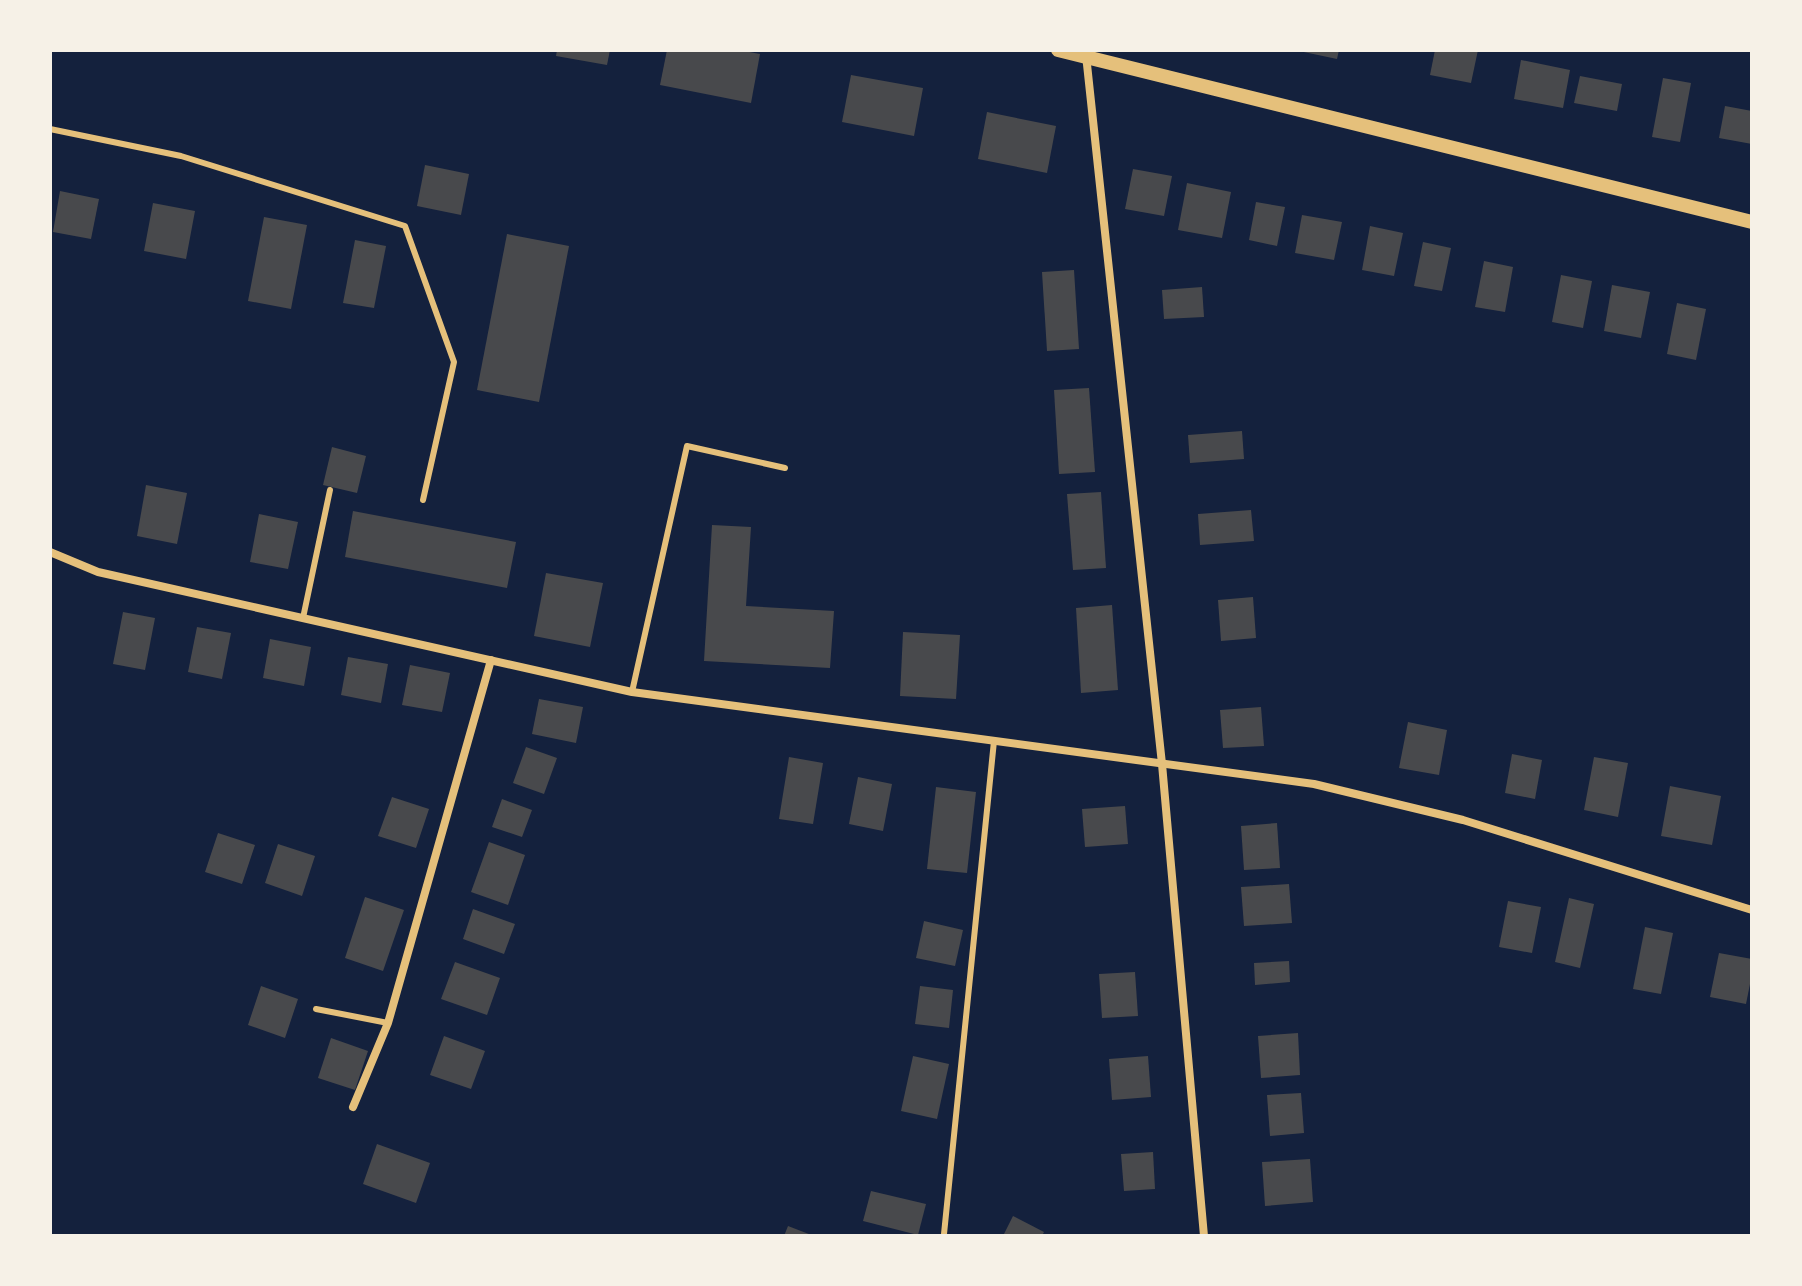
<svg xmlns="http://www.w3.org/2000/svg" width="1802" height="1286" font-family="Georgia,serif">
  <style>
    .building { fill: #48494c }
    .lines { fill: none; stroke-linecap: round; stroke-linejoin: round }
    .service { stroke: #e5c07b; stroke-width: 6 }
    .minor { stroke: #e5c07b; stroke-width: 8 }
    .tertiary { stroke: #e5c07b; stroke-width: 14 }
  </style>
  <rect width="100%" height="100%" fill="#14213d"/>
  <g class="building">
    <path d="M 557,50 L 610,50 L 607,65 L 556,56 Z"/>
    <path d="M 667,50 L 739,50 L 760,54 L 751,103 L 660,85 Z"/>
    <path d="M 1299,50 L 1339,50 L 1337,59 L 1299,51 Z"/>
    <path d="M 1435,50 L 1478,50 L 1471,83 L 1430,75 Z"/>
    <path d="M 1521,60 L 1570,70 L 1563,108 L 1514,99 Z"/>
    <path d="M 851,75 L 923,88 L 914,136 L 842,122 Z"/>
    <path d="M 1580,76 L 1622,84 L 1617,111 L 1574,103 Z"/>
    <path d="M 1663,78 L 1691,83 L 1680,142 L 1652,137 Z"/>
    <path d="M 1725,106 L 1752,111 L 1752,144 L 1719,138 Z"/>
    <path d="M 987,112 L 1056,126 L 1047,173 L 978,159 Z"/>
    <path d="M 425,165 L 469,174 L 461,215 L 417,206 Z"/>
    <path d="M 1133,169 L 1172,176 L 1164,216 L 1125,209 Z"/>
    <path d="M 1187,183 L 1231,192 L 1222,238 L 1178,230 Z"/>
    <path d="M 60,191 L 99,199 L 91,239 L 53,232 Z"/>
    <path d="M 1256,202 L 1285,207 L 1277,246 L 1249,240 Z"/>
    <path d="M 153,203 L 195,211 L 186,259 L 144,251 Z"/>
    <path d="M 1302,215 L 1342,222 L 1334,260 L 1295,253 Z"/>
    <path d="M 264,217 L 307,225 L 291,309 L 248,301 Z"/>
    <path d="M 1370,226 L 1403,233 L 1394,276 L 1362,270 Z"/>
    <path d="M 507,234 L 569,246 L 539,402 L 477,390 Z"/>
    <path d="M 355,240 L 386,246 L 374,308 L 343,303 Z"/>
    <path d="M 1423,242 L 1451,248 L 1442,291 L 1414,286 Z"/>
    <path d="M 1484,261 L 1513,267 L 1505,312 L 1475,307 Z"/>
    <path d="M 1074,270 L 1079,349 L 1047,351 L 1042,272 Z"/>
    <path d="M 1561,275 L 1592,281 L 1583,328 L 1552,322 Z"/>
    <path d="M 1612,285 L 1650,292 L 1641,338 L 1604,331 Z"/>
    <path d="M 1202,287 L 1204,317 L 1164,319 L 1162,290 Z"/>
    <path d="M 1677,303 L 1706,309 L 1696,360 L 1667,354 Z"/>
    <path d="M 1089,388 L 1095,472 L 1059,474 L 1054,390 Z"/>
    <path d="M 1242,431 L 1244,459 L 1190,463 L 1188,435 Z"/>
    <path d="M 332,447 L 366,456 L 357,493 L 323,485 Z"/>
    <path d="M 146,485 L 187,493 L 177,544 L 137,536 Z"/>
    <path d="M 1101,492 L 1106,568 L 1073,570 L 1067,494 Z"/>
    <path d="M 1251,510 L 1254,541 L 1200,545 L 1198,514 Z"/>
    <path d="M 353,511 L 516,542 L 507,588 L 345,557 Z"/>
    <path d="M 259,514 L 298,522 L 288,569 L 250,562 Z"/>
    <path d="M 712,525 L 751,527 L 746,606 L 834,611 L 830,668 L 704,661 Z"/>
    <path d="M 546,573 L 603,583 L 590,647 L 534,636 Z"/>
    <path d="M 1253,597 L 1256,638 L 1221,641 L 1218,600 Z"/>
    <path d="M 1112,605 L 1118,690 L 1081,693 L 1076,608 Z"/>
    <path d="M 123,612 L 155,618 L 145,670 L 113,664 Z"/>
    <path d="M 197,627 L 231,633 L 222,679 L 188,672 Z"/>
    <path d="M 903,632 L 960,635 L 956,699 L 900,696 Z"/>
    <path d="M 270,639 L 311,647 L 304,686 L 263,678 Z"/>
    <path d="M 348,657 L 388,664 L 381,703 L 341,695 Z"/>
    <path d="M 410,665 L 450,673 L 442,712 L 402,705 Z"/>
    <path d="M 539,699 L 583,707 L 576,743 L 532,734 Z"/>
    <path d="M 1261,707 L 1264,746 L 1223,748 L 1220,710 Z"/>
    <path d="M 1408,722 L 1447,730 L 1439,775 L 1399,768 Z"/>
    <path d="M 526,747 L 557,758 L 544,794 L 513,783 Z"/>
    <path d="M 1512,754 L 1542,760 L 1535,799 L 1505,793 Z"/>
    <path d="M 789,757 L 823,763 L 813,824 L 779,819 Z"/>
    <path d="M 1594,757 L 1628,763 L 1618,817 L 1584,810 Z"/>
    <path d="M 858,777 L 892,784 L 883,831 L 849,824 Z"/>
    <path d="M 1670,786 L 1721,796 L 1712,845 L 1661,836 Z"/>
    <path d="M 936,787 L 976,792 L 967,873 L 927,869 Z"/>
    <path d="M 392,797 L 429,809 L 416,848 L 378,836 Z"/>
    <path d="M 502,799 L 532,810 L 522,837 L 492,827 Z"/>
    <path d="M 1125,806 L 1128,844 L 1085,847 L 1082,809 Z"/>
    <path d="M 1277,823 L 1280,868 L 1244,870 L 1241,826 Z"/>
    <path d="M 218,833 L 255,845 L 242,884 L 205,872 Z"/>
    <path d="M 489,842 L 525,855 L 508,905 L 471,892 Z"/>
    <path d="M 278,844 L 315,856 L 302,896 L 265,883 Z"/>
    <path d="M 1289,884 L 1292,923 L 1244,926 L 1241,887 Z"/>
    <path d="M 365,897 L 404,910 L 383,971 L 345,958 Z"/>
    <path d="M 1569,898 L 1594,904 L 1580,968 L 1555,962 Z"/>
    <path d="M 1508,901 L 1541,907 L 1532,953 L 1499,947 Z"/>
    <path d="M 473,909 L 515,924 L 504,954 L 463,939 Z"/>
    <path d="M 924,921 L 963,930 L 955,966 L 916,958 Z"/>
    <path d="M 1645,927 L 1673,933 L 1661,994 L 1633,989 Z"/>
    <path d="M 1719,953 L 1752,959 L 1752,974 L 1746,1004 L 1710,997 Z"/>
    <path d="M 1289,961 L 1290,982 L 1255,985 L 1254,963 Z"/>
    <path d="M 455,962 L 500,978 L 487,1015 L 441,999 Z"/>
    <path d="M 1135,972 L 1138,1016 L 1102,1018 L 1099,974 Z"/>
    <path d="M 261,986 L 298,999 L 285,1038 L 248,1025 Z"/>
    <path d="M 920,986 L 953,990 L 949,1028 L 915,1024 Z"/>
    <path d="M 1298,1033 L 1300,1075 L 1261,1078 L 1258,1036 Z"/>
    <path d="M 444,1036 L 485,1051 L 471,1089 L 430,1075 Z"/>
    <path d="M 331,1038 L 368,1051 L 355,1090 L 318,1078 Z"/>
    <path d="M 913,1056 L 949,1064 L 937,1119 L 901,1111 Z"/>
    <path d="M 1148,1056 L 1151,1097 L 1112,1100 L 1109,1059 Z"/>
    <path d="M 1301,1093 L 1304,1133 L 1270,1136 L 1267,1095 Z"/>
    <path d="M 377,1144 L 430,1163 L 416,1203 L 363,1184 Z"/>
    <path d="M 1153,1152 L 1155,1189 L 1124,1191 L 1121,1154 Z"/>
    <path d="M 1310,1159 L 1313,1202 L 1265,1206 L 1262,1162 Z"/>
    <path d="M 871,1191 L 926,1204 L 918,1235 L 863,1221 Z"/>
    <path d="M 1013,1216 L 1044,1232 L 1042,1236 L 1003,1236 Z"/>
    <path d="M 788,1226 L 814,1236 L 784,1236 Z"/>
  </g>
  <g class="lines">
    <g class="service">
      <path d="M 50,129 L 181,156 L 405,226 L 454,362 L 423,500"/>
      <path d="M 303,618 L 330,490"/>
      <path d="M 632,692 L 687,446 L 785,468"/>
      <path d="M 316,1009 L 388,1023"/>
      <path d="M 944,1234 L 994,741"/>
    </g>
    <g class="minor">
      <path d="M 1086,55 L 1162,764 L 1204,1236"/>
      <path d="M 50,552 L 98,572 L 632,692 L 1314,784 L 1463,820 L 1752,910"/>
      <path d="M 353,1107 L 388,1023 L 491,660"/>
    </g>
    <path class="tertiary" d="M 1058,50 L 1752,222"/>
  </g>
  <rect width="1802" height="1286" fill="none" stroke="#f6f1e7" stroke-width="104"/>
</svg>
